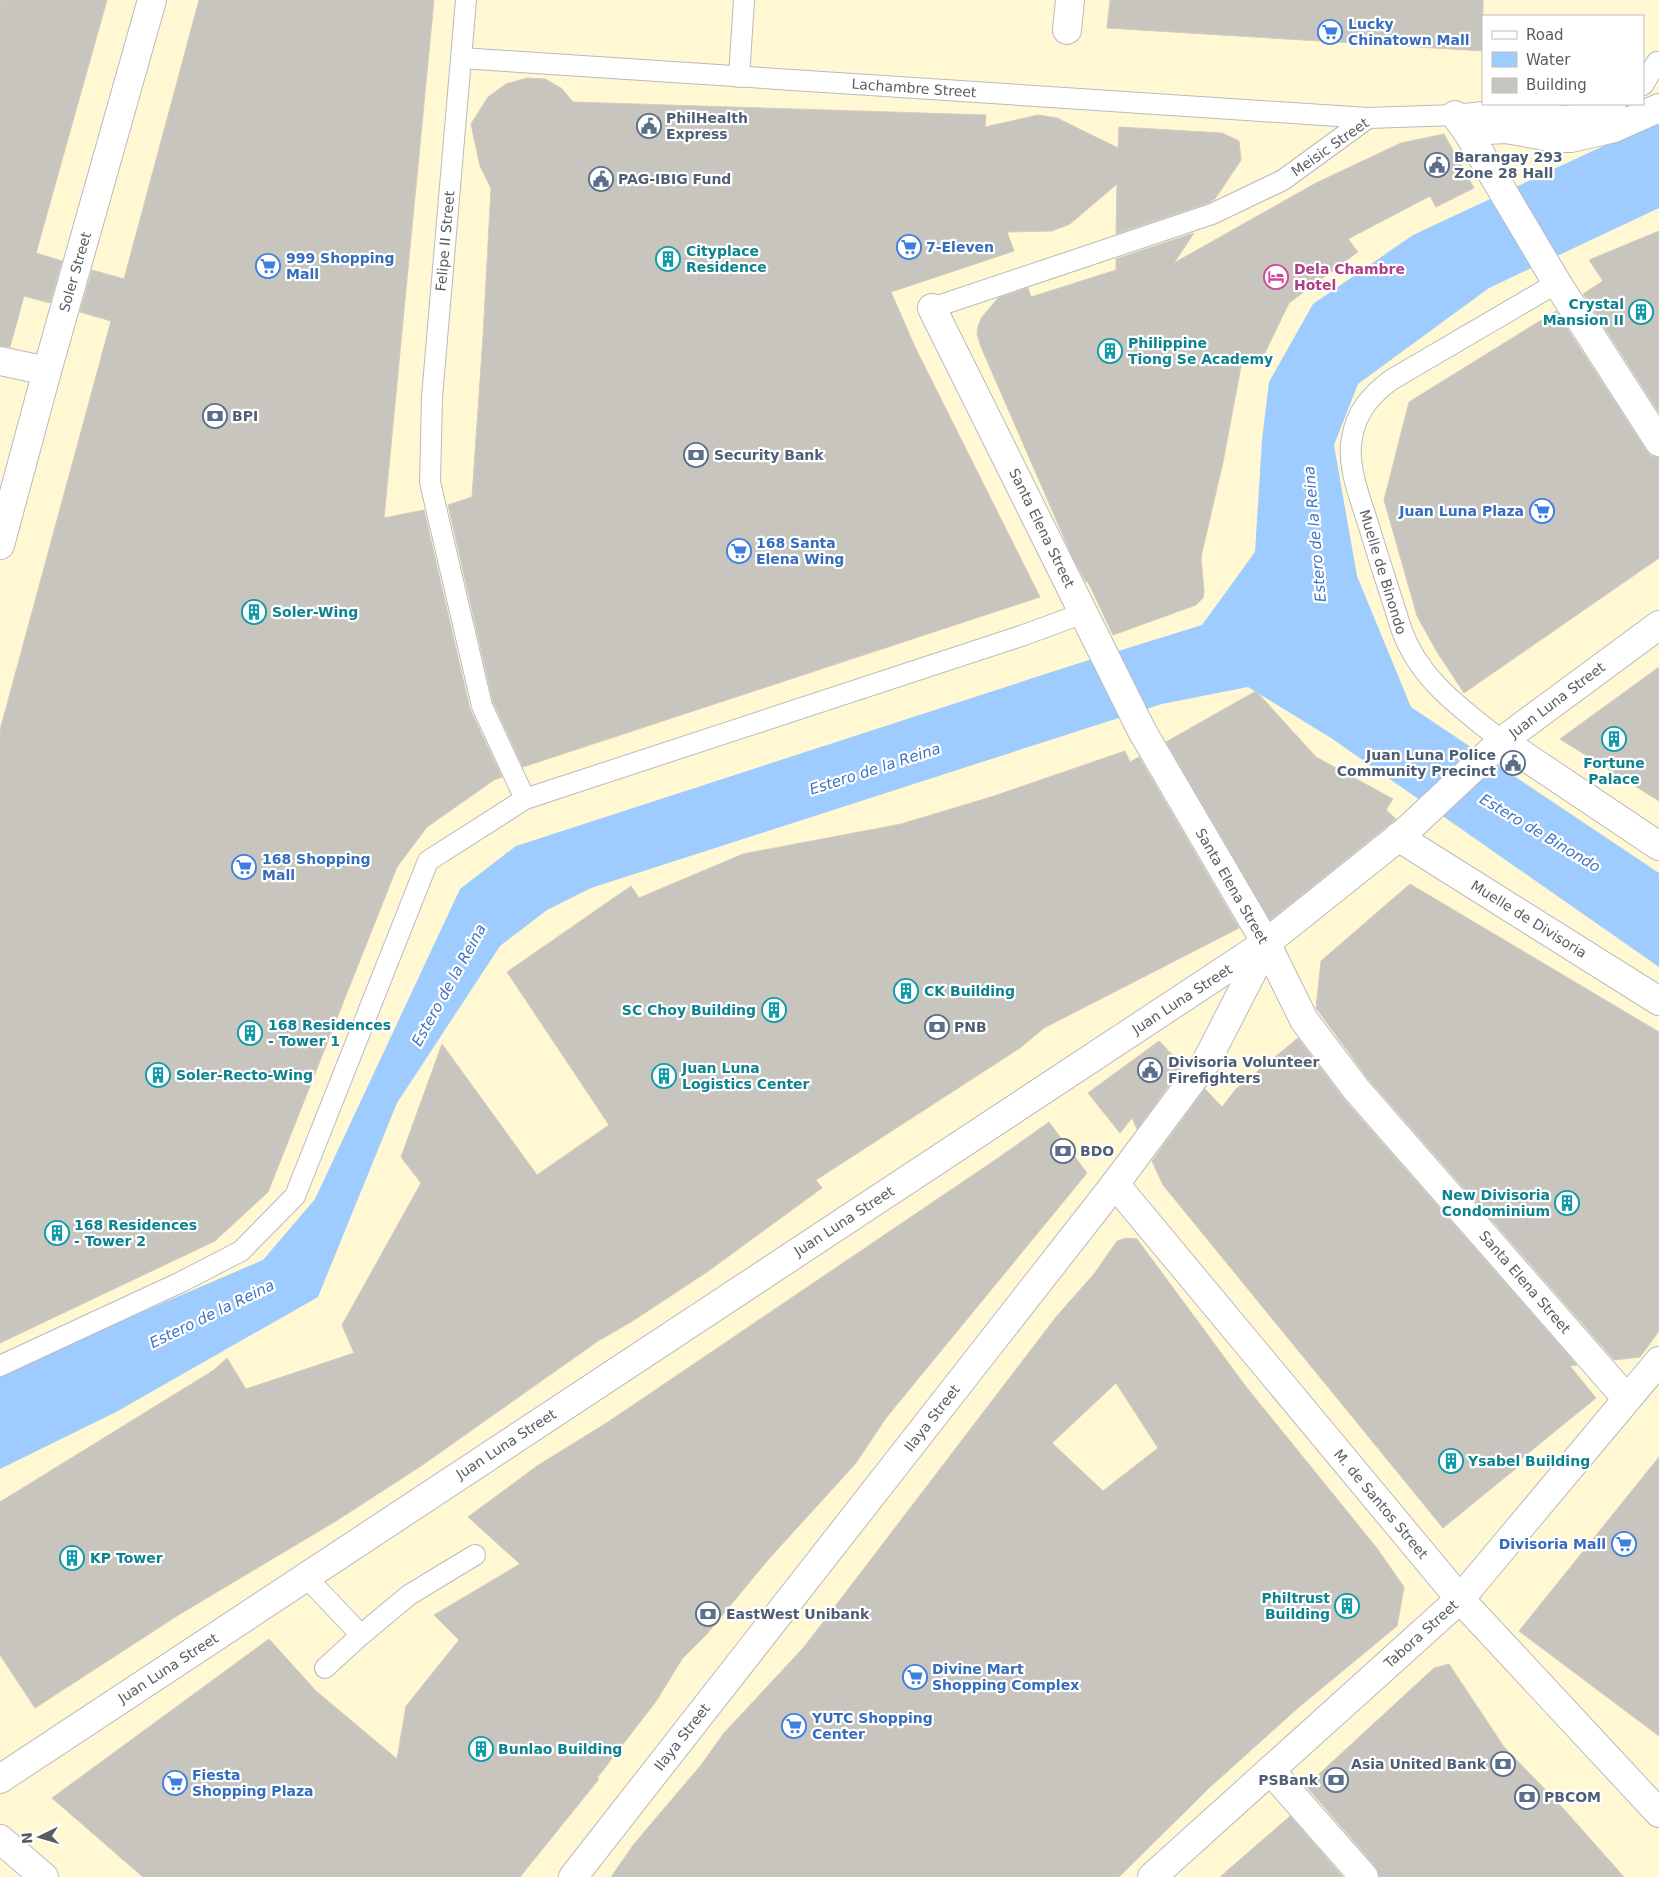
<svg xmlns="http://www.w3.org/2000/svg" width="1659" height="1877" font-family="'DejaVu Sans',sans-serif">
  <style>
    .commercial { fill: #fff8d3; fill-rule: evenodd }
    .water { fill: #9eccff }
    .building { fill: #c7c5bd; stroke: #d1cdbf; fill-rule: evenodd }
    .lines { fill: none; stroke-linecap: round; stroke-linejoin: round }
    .service-casing { stroke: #b8bac0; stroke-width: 22 }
    .pedestrian-casing { stroke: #b8bac0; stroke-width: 30 }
    .minor-casing { stroke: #b8bac0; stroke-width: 30 }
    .secondary-casing { stroke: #b9bcc3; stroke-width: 30 }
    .service { stroke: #fff; stroke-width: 20 }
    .pedestrian { stroke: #fff; stroke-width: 28 }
    .minor { stroke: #fff; stroke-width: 28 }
    .secondary { stroke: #fff; stroke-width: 28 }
    .labels { text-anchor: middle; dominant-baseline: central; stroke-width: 4.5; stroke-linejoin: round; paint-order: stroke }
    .shop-label { font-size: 14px; font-weight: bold; fill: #366cbe; stroke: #fff; text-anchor: start }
    .street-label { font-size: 14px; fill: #595c62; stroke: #fff }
    .service-label { font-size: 14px; font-weight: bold; fill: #4e5e75; stroke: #fff; text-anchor: start }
    .culture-label { font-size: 14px; font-weight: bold; fill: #0d838f; stroke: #fff; text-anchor: start }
    .hotel-label { font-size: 14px; font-weight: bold; fill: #b23c85; stroke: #fff; text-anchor: start }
    .water-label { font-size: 15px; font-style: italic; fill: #3e74c5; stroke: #fff }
  </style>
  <rect width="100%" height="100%" fill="#edebe0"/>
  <path class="commercial" d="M 0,0 L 1659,0 L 1659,1877 L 0,1877 ZM 1483,16 L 1643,16 L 1643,104 L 1483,104 Z"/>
  <path class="water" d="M 1659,120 L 1659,208 L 1489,288 L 1358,384 L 1334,445 L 1357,576 L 1411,707 L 1659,873 L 1659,967 L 1331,738 L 1248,687 L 1162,704 L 591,888 L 547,910 L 500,946 L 397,1103 L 318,1297 L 116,1412 L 0,1469 L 0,1373 L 263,1260 L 315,1199 L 460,889 L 516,846 L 1070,666 L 1202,625 L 1255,552 L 1262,440 L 1269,382 L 1313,304 L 1413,235 Z"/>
  <g class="building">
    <path d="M 0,0 L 107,0 L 36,253 L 62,261 L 50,303 L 24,296 L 10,347 L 0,346 Z"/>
    <path d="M 199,0 L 434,0 L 384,518 L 424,510 L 470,709 L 502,777 L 494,780 L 427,827 L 397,867 L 268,1192 L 215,1241 L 0,1343 L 0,730 L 111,321 L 80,312 L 92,270 L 124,279 Z"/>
    <path d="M 1110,0 L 1483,0 L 1483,51 L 1107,28 Z"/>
    <path d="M 527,78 L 545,79 L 561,88 L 573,102 L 986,115 L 985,127 L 1038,115 L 1057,118 L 1118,148 L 1119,127 L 1222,133 L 1239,141 L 1241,160 L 1215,199 L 1208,203 L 1116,234 L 1117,184 L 1070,224 L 1052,231 L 1007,232 L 1014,251 L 891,292 L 915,347 L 1040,597 L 523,767 L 493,702 L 448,505 L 472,497 L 483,336 L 491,188 L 480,166 L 471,124 L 488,97 L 506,84 Z"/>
    <path d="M 1444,134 L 1474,188 L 1436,207 L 1430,196 L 1348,239 L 1358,252 L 1289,303 L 1261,361 L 1243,356 L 1223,462 L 1201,557 L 1204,591 L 1203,598 L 1196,605 L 1113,635 L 1088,582 L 1086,582 L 1072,556 L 981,347 L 977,334 L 978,326 L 982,317 L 998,298 L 1028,288 L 1031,297 L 1116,270 L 1116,259 L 1194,233 L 1174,263 L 1316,183 L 1401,143 Z"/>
    <path d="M 1659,231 L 1659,413 L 1583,294 L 1603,281 L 1589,260 Z"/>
    <path d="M 1556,311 L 1646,450 L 1651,456 L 1659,458 L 1659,558 L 1464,693 L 1437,652 L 1417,616 L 1384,500 L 1409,402 Z"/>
    <path d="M 1659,667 L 1659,801 L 1560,739 Z"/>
    <path d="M 1256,691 L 1316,757 L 1393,799 L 1386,810 L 1396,819 L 1270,920 L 1166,742 Z"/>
    <path d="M 1125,751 L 1130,762 L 1139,757 L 1239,928 L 1044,1028 L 1020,1048 L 816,1180 L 822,1188 L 707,1272 L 631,1322 L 598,1341 L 421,1466 L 336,1521 L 180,1614 L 35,1708 L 0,1655 L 0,1502 L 214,1370 L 227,1358 L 246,1389 L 354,1353 L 342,1325 L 421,1183 L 401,1157 L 442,1044 L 537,1175 L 609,1125 L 507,972 L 631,886 L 639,898 L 743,854 L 901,824 L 991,797 Z"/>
    <path d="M 1410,884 L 1659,1032 L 1659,1331 L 1640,1357 L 1614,1360 L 1368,1079 L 1316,1008 L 1321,961 Z"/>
    <path d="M 1298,1038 L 1344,1099 L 1577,1365 L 1570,1366 L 1596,1398 L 1516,1463 L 1519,1466 L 1443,1528 L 1163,1185 L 1152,1161 L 1205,1089 L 1222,1107 L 1236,1089 Z"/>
    <path d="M 1159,1041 L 1183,1066 L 1137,1129 L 1132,1118 L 1120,1133 L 1088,1093 Z"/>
    <path d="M 1049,1122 L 1087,1173 L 886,1418 L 856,1463 L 767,1561 L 706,1635 L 682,1659 L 657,1700 L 597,1778 L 599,1779 L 520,1877 L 143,1877 L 52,1798 L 269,1639 L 316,1691 L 397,1759 L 406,1706 L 459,1640 L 434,1615 L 520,1564 L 468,1517 L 537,1466 L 608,1422 L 1001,1156 Z"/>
    <path d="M 1126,1238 L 1137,1239 L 1247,1388 L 1376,1547 L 1404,1587 L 1397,1626 L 1299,1707 L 1209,1788 L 1119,1877 L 611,1877 L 634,1844 L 701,1765 L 724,1733 L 804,1647 L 1056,1317 L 1094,1274 L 1117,1241 ZM 1116,1383 L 1158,1448 L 1103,1491 L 1052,1443 Z"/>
    <path d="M 1659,1457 L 1659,1736 L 1519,1631 Z"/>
    <path d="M 1449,1664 L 1504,1747 L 1561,1806 L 1624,1877 L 1379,1877 L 1376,1867 L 1306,1786 L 1434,1668 Z"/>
    <path d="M 1290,1816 L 1343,1877 L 1220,1877 Z"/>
  </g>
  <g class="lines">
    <defs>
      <g id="service">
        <path d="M 466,0 L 432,397 L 430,482 L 482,706 L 525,799"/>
        <path d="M 461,58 L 1368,118 L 1455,115 L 1512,109 L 1525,109 L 1564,116 L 1589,113 L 1616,104"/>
        <path d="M 739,77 L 744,0"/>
        <path d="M 1643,85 L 1657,62"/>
        <path d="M 932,308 L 1212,214 L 1283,180 L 1368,118"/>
        <path d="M 1502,741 C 1461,708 1419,680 1401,628 C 1391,596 1380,563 1370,530 C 1362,502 1346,468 1352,438 C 1356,412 1371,395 1391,380 L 1557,283"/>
        <path d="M 0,1366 L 181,1282 L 241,1251 L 295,1196 L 428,861 L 525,799 L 1021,636 L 1084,613"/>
        <path d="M 306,1577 L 361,1635"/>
        <path d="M 325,1668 L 361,1635 L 409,1595 L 475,1555"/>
      </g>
      <g id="pedestrian">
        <path d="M 1067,30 L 1070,0"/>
        <path d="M 0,361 L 47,371"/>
        <path d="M 1270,1770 L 1364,1877"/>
      </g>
      <g id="minor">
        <path d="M 1455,115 L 1467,131 L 1557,283 L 1659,442"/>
        <path d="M 1467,131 L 1506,129 L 1556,138 L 1571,138 L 1614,128 L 1659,108"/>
        <path d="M 932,308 L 1142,731 L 1266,943 L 1304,1020 L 1356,1089 L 1627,1399"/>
        <path d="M 0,545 L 47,371 L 152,0"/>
        <path d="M 1502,741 L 1659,846"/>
        <path d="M 1398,837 L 1659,1001"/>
        <path d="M 1115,1184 L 1460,1599 L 1659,1813"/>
        <path d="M 0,1779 L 1266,943 L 1405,832 L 1502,741 L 1659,625"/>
        <path d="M 573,1877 L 1115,1184 L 1206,1062 L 1266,945"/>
        <path d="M 1152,1877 L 1460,1599 L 1659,1361"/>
      </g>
      <path id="secondary" d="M 0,1839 L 44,1877"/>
    </defs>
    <use href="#service" class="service-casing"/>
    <use href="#pedestrian" class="pedestrian-casing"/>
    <use href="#minor" class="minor-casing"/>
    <use href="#secondary" class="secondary-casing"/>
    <use href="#service" class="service"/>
    <use href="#pedestrian" class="pedestrian"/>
    <use href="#minor" class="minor"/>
    <use href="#secondary" class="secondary"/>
  </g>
  <defs>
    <symbol id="supermarket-ring" viewBox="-11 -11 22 22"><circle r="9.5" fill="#fff" stroke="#3f7fe0" stroke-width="1.5"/><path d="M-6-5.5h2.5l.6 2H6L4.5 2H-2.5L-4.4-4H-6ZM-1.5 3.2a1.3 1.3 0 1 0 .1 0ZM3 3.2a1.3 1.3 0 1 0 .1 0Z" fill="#3f7fe0"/></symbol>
    <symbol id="civic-ring" viewBox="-11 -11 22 22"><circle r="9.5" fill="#fff" stroke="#5c6f8a" stroke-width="1.5"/><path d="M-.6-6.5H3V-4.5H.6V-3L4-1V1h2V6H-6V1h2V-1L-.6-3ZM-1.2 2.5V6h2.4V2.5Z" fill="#5c6f8a"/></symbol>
    <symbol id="building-ring" viewBox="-11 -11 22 22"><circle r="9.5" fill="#fff" stroke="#0f9aa8" stroke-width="1.5"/><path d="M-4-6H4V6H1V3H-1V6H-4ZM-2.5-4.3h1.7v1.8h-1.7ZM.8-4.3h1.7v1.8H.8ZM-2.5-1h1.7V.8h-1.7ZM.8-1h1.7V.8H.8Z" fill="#0f9aa8"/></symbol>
    <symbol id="hotel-ring" viewBox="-11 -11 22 22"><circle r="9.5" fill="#fff" stroke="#d1479c" stroke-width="1.5"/><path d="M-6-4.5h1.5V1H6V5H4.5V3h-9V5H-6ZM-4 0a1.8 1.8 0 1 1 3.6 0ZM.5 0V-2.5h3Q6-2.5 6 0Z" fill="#d1479c"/></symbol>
    <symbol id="bank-ring" viewBox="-11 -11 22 22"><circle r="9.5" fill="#fff" stroke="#5c6f8a" stroke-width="1.5"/><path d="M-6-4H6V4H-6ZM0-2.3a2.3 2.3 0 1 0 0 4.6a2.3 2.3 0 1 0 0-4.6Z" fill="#5c6f8a"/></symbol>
  </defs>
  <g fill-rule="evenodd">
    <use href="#supermarket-ring" x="1316" y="18" width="28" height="28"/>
    <use href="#civic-ring" x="635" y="112" width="28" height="28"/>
    <use href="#civic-ring" x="1423" y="151" width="28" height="28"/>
    <use href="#civic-ring" x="587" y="165" width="28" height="28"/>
    <use href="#supermarket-ring" x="895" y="233" width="28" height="28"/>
    <use href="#building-ring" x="654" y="245" width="28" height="28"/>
    <use href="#supermarket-ring" x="254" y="252" width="28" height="28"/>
    <use href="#hotel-ring" x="1262" y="263" width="28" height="28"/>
    <use href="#building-ring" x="1627" y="298" width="28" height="28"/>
    <use href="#building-ring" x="1096" y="337" width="28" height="28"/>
    <use href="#bank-ring" x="201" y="402" width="28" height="28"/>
    <use href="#bank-ring" x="682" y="441" width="28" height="28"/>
    <use href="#supermarket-ring" x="1528" y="497" width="28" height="28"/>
    <use href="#supermarket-ring" x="725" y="537" width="28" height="28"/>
    <use href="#building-ring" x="240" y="598" width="28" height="28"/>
    <use href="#building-ring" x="1600" y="725" width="28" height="28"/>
    <use href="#civic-ring" x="1499" y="749" width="28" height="28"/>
    <use href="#supermarket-ring" x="230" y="853" width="28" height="28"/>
    <use href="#building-ring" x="892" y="977" width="28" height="28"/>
    <use href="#building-ring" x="760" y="996" width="28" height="28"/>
    <use href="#bank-ring" x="923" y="1013" width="28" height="28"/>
    <use href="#building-ring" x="236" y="1019" width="28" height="28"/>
    <use href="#civic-ring" x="1136" y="1056" width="28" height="28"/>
    <use href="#building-ring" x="144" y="1061" width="28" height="28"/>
    <use href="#building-ring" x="650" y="1062" width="28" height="28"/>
    <use href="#bank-ring" x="1049" y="1137" width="28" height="28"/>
    <use href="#building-ring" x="1553" y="1189" width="28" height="28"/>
    <use href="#building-ring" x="43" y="1219" width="28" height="28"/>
    <use href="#building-ring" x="1437" y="1447" width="28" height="28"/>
    <use href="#supermarket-ring" x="1610" y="1530" width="28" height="28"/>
    <use href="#building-ring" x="58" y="1544" width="28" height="28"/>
    <use href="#building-ring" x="1333" y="1592" width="28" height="28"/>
    <use href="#bank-ring" x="694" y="1600" width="28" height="28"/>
    <use href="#supermarket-ring" x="901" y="1663" width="28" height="28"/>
    <use href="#supermarket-ring" x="780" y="1712" width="28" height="28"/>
    <use href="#building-ring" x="467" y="1735" width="28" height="28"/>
    <use href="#bank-ring" x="1489" y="1750" width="28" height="28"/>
    <use href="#bank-ring" x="1322" y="1766" width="28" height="28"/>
    <use href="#supermarket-ring" x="161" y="1769" width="28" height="28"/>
    <use href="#bank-ring" x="1513" y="1783" width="28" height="28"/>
  </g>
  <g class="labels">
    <g class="shop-label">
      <text x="1348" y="24">Lucky<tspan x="1348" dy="16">Chinatown Mall</tspan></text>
      <text x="926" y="247">7-Eleven</text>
      <text x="286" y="258">999 Shopping<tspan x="286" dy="16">Mall</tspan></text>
      <text x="1524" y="511" text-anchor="end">Juan Luna Plaza</text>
      <text x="756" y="543">168 Santa<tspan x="756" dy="16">Elena Wing</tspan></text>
      <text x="262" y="859">168 Shopping<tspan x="262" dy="16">Mall</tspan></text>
      <text x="1606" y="1544" text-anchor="end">Divisoria Mall</text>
      <text x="932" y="1669">Divine Mart<tspan x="932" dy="16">Shopping Complex</tspan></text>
      <text x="812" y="1718">YUTC Shopping<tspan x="812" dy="16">Center</tspan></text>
      <text x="192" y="1775">Fiesta<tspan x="192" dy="16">Shopping Plaza</tspan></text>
    </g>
    <g class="street-label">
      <text transform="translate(914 88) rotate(4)">Lachambre Street</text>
      <text transform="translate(1330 147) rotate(-35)">Meisic Street</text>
      <text transform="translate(445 241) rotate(-85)">Felipe II Street</text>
      <text transform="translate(75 272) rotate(-74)">Soler Street</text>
      <text transform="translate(1042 528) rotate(64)">Santa Elena Street</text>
      <text transform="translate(1383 572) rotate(73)">Muelle de Binondo</text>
      <text transform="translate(1557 700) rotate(-37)">Juan Luna Street</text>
      <text transform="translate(1232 886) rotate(60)">Santa Elena Street</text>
      <text transform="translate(1529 919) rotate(32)">Muelle de Divisoria</text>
      <text transform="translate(1182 999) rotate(-33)">Juan Luna Street</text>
      <text transform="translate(844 1221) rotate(-33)">Juan Luna Street</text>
      <text transform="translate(1525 1282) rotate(49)">Santa Elena Street</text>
      <text transform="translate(932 1418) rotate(-52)">Ilaya Street</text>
      <text transform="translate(506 1444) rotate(-33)">Juan Luna Street</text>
      <text transform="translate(1381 1504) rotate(50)">M. de Santos Street</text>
      <text transform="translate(1421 1634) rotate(-42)">Tabora Street</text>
      <text transform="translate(168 1668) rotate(-33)">Juan Luna Street</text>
      <text transform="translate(682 1737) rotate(-52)">Ilaya Street</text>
    </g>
    <g class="service-label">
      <text x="666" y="118">PhilHealth<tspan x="666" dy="16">Express</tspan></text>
      <text x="1454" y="157">Barangay 293<tspan x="1454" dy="16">Zone 28 Hall</tspan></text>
      <text x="618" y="179">PAG-IBIG Fund</text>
      <text x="232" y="416">BPI</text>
      <text x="714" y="455">Security Bank</text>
      <text x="1496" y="755" text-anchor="end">Juan Luna Police<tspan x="1496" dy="16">Community Precinct</tspan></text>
      <text x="954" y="1027">PNB</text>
      <text x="1168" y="1062">Divisoria Volunteer<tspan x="1168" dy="16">Firefighters</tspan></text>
      <text x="1080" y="1151">BDO</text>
      <text x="726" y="1614">EastWest Unibank</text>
      <text x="1486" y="1764" text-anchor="end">Asia United Bank</text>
      <text x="1318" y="1780" text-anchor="end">PSBank</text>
      <text x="1544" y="1797">PBCOM</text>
    </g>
    <g class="culture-label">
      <text x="686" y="251">Cityplace<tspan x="686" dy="16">Residence</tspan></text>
      <text x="1624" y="304" text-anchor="end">Crystal<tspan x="1624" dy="16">Mansion II</tspan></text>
      <text x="1128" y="343">Philippine<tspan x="1128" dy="16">Tiong Se Academy</tspan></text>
      <text x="272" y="612">Soler-Wing</text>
      <text x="1614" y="763" text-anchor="middle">Fortune<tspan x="1614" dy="16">Palace</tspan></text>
      <text x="924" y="991">CK Building</text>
      <text x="756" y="1010" text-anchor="end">SC Choy Building</text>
      <text x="268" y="1025">168 Residences<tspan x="268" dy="16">- Tower 1</tspan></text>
      <text x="682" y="1068">Juan Luna<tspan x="682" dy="16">Logistics Center</tspan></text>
      <text x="176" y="1075">Soler-Recto-Wing</text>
      <text x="1550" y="1195" text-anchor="end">New Divisoria<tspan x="1550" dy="16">Condominium</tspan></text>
      <text x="74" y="1225">168 Residences<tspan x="74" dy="16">- Tower 2</tspan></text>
      <text x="1468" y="1461">Ysabel Building</text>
      <text x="90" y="1558">KP Tower</text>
      <text x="1330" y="1598" text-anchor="end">Philtrust<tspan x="1330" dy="16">Building</tspan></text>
      <text x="498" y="1749">Bunlao Building</text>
    </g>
    <g class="hotel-label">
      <text x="1294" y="269">Dela Chambre<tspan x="1294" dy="16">Hotel</tspan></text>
    </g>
    <g class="water-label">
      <text transform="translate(1315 534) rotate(-95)">Estero de la Reina</text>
      <text transform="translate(875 769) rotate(-18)">Estero de la Reina</text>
      <text transform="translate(1540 833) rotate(31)">Estero de Binondo</text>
      <text transform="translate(449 985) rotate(-61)">Estero de la Reina</text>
      <text transform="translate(212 1314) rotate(-26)">Estero de la Reina</text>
    </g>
  </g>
  <rect x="1482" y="15" width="162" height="90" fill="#ffffff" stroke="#bdbec0"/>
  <rect x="1492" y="31" width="25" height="8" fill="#ffffff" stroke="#bdbec0"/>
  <text x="1526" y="40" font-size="15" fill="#595c62">Road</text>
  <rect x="1492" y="52" width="25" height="15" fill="#9eccff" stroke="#bdbec0"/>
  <text x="1526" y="65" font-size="15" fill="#595c62">Water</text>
  <rect x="1492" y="78" width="25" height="15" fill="#c7c5bd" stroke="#bdbec0"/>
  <text x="1526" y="90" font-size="15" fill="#595c62">Building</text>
  <g transform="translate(40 1837) rotate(265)" stroke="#ffffff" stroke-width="4" paint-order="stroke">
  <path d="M0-4L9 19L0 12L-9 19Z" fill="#595c62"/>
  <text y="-8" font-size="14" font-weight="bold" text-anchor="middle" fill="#595c62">N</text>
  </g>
</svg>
